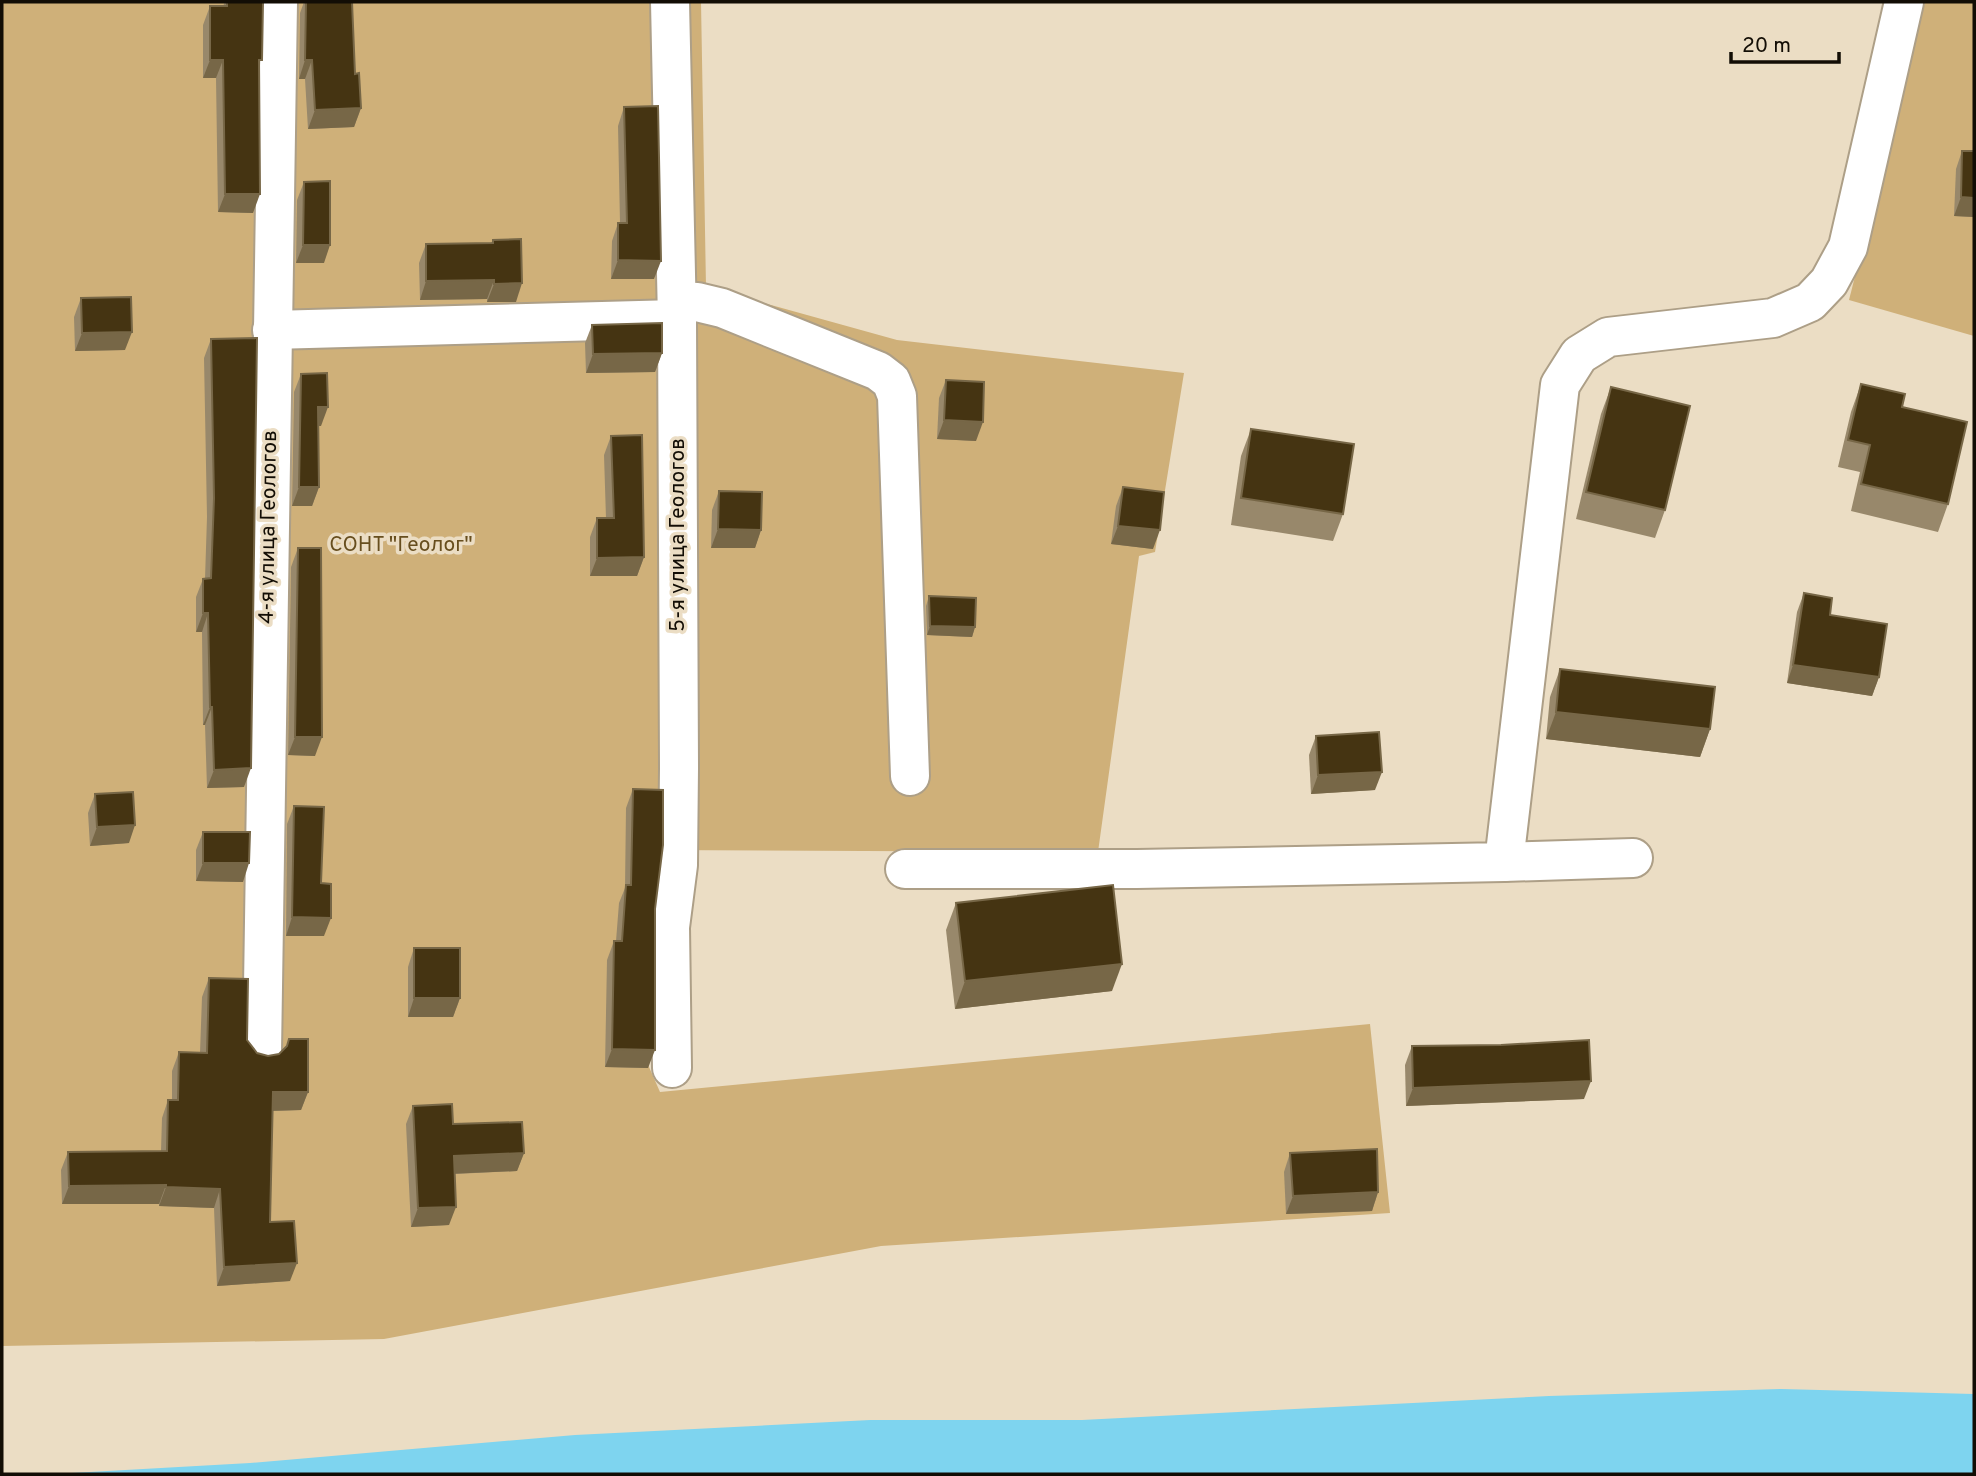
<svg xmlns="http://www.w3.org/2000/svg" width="1976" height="1476" font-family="Overpass,sans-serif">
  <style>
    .green { fill: #cfb079 }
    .water { fill: #7ed4ef }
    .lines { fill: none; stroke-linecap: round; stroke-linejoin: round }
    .minor-casing { stroke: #ad9f87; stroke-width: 42 }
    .minor { stroke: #fff; stroke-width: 38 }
    .wall { fill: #98886b }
    .shaded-wall { fill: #776747 }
    .building { fill: #453412; stroke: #776747; stroke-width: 2 }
    .labels { text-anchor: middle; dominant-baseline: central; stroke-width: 7; stroke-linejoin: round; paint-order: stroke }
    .street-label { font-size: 21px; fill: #120d05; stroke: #ebddc4 }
    .park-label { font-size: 21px; fill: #674e1e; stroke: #ebddc4 }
  </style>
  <rect width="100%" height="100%" fill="#ebddc4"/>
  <g class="green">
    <path d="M 2,2 L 701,2 L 706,287 L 897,340 L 1184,373 L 1155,552 L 1139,556 L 1098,852 L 659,850 L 652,941 L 649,1067 L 660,1092 L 1370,1024 L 1390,1213 L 881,1246 L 384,1339 L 2,1346 Z"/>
    <path d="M 1925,2 L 1974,2 L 1974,336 L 1849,300 Z"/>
  </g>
  <path class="water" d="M 1781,1389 L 1974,1394 L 1974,1474 L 54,1474 L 250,1463 L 575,1435 L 870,1420 L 1082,1420 L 1549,1396 Z"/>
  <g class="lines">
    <defs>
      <g id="minor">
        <path d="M 670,2 L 677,319 L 679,768 L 678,865 L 670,927 L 672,1068"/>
        <path d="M 677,301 L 697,302 L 722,308 L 878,371 L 891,381 L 897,396 L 910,776"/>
        <path d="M 272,330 L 677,319"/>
        <path d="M 1504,862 L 1633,858"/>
        <path d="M 905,869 L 1137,869 L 1504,862 L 1560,385 L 1579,355 L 1608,337 L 1773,318 L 1810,302 L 1829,282 L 1848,247 L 1904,2"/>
        <path d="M 262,1053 L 278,2"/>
      </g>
    </defs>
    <use href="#minor" class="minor-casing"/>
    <use href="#minor" class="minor"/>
  </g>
  <g class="wall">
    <path d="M 225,2 L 263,2 L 253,213 L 218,212 L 216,78 L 203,78 L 203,25 L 210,6 L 223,6 Z"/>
    <path d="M 304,2 L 352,2 L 355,74 L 361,108 L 354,127 L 308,129 L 305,79 L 299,79 L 300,13 Z"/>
    <path d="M 624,107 L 654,279 L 611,279 L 612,241 L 618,223 L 620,223 L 618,126 Z"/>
    <path d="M 1962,151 L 1974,217 L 1954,216 L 1956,169 Z"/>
    <path d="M 304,182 L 324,263 L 296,263 L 297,200 Z"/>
    <path d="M 493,240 L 516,302 L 487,302 L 487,299 L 420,300 L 419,263 L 426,244 L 491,243 Z"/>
    <path d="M 81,298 L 125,350 L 75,351 L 74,317 Z"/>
    <path d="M 592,325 L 662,353 L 655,372 L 586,373 L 585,343 Z"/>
    <path d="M 211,339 L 244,787 L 207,788 L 205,725 L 203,725 L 202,632 L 196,632 L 196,597 L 203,579 L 205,579 L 207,517 L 204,358 Z"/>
    <path d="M 301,374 L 321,426 L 319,426 L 319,487 L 312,506 L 292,506 L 294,392 Z"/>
    <path d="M 946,380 L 976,441 L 937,439 L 939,398 Z"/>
    <path d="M 1861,384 L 1902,407 L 1948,504 L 1938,532 L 1851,511 L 1860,472 L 1838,467 L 1851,412 Z"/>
    <path d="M 1611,387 L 1665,510 L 1655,538 L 1576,519 L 1601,414 Z"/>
    <path d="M 1251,429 L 1343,514 L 1333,541 L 1231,525 L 1241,456 Z"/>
    <path d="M 611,436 L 644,557 L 637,576 L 590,576 L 590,537 L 597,518 L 606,518 L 604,455 Z"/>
    <path d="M 1123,487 L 1153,549 L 1111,544 L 1116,506 Z"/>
    <path d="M 719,491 L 761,530 L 755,548 L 711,548 L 712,510 Z"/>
    <path d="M 298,548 L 315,756 L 288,755 L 291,567 Z"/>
    <path d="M 1804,593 L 1830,615 L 1879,677 L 1872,696 L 1787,683 L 1797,612 Z"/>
    <path d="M 929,596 L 975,627 L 972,637 L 927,635 L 926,606 Z"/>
    <path d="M 1560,669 L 1710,729 L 1700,757 L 1546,739 L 1550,697 Z"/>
    <path d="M 1316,736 L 1375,790 L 1311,794 L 1309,755 Z"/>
    <path d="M 633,789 L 655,909 L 648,1068 L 605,1067 L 607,960 L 614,941 L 616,941 L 619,903 L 625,888 L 626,808 Z"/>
    <path d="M 95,794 L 129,843 L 90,846 L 88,813 Z"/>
    <path d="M 294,806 L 321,883 L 324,936 L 286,936 L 287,824 Z"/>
    <path d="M 203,832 L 243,882 L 196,881 L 196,850 Z"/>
    <path d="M 956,903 L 1112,991 L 955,1009 L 946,930 Z"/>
    <path d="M 414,948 L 460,998 L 453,1017 L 408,1017 L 408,967 Z"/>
    <path d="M 209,978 L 247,1040 L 257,1053 L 308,1092 L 301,1110 L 273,1111 L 270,1222 L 290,1281 L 217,1286 L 214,1208 L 159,1206 L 159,1204 L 62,1204 L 61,1170 L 68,1152 L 161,1151 L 162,1118 L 168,1100 L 172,1100 L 172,1071 L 179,1052 L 200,1053 L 202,997 Z"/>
    <path d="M 1412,1046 L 1584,1099 L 1406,1106 L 1405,1065 Z"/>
    <path d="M 413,1106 L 453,1124 L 524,1153 L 517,1171 L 455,1174 L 449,1225 L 411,1227 L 406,1124 Z"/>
    <path d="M 1290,1153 L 1378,1192 L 1372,1211 L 1286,1214 L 1284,1172 Z"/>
  </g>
  <g class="shaded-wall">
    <path d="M 210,60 L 223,60 L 216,78 L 203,78 Z"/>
    <path d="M 305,60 L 312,60 L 305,79 L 299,79 Z"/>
    <path d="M 361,108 L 354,127 L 308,129 L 315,110 Z"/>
    <path d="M 225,194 L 260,194 L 253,213 L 218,212 Z"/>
    <path d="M 1961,197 L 1974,198 L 1974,217 L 1954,216 Z"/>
    <path d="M 303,245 L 330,245 L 324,263 L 296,263 Z"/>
    <path d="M 618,260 L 661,261 L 654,279 L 611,279 Z"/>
    <path d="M 494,280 L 487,299 L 420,300 L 426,281 Z"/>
    <path d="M 522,283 L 516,302 L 487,302 L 494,284 Z"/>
    <path d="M 132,332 L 125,350 L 75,351 L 82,333 Z"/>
    <path d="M 662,353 L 655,372 L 586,373 L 593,354 Z"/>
    <path d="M 318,407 L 328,407 L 321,426 L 312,426 Z"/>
    <path d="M 944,420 L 983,422 L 976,441 L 937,439 Z"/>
    <path d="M 299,487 L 319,487 L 312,506 L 292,506 Z"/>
    <path d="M 1118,526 L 1160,530 L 1153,549 L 1111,544 Z"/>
    <path d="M 718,529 L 761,530 L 755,548 L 711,548 Z"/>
    <path d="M 644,557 L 637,576 L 590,576 L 597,558 Z"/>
    <path d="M 203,613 L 208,613 L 202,632 L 196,632 Z"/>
    <path d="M 930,626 L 975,627 L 972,637 L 927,635 Z"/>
    <path d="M 1793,665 L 1879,677 L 1872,696 L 1787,683 Z"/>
    <path d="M 210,707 L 212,707 L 205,725 L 203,725 Z"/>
    <path d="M 1556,712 L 1710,729 L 1700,757 L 1546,739 Z"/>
    <path d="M 295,737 L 322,737 L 315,756 L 288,755 Z"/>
    <path d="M 251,768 L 244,787 L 207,788 L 214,770 Z"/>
    <path d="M 1382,772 L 1375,790 L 1311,794 L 1318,775 Z"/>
    <path d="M 135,825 L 129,843 L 90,846 L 97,827 Z"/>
    <path d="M 203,863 L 249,863 L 243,882 L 196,881 Z"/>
    <path d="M 292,917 L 331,918 L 324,936 L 286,936 Z"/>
    <path d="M 1122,964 L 1112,991 L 955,1009 L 965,981 Z"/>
    <path d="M 414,998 L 460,998 L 453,1017 L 408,1017 Z"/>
    <path d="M 612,1049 L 655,1050 L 648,1068 L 605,1067 Z"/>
    <path d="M 1591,1081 L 1584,1099 L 1406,1106 L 1413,1088 Z"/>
    <path d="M 273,1092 L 308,1092 L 301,1110 L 266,1111 Z"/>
    <path d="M 524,1153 L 517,1171 L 447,1174 L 454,1156 Z"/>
    <path d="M 166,1185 L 159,1204 L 62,1204 L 69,1186 Z"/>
    <path d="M 166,1187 L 220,1189 L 214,1208 L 159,1206 Z"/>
    <path d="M 1378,1192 L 1372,1211 L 1286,1214 L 1293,1196 Z"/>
    <path d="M 456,1207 L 449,1225 L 411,1227 L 418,1208 Z"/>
    <path d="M 297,1263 L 290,1281 L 217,1286 L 224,1267 Z"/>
  </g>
  <g class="building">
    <path d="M 227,2 L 263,2 L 262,60 L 259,60 L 260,194 L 225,194 L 223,60 L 210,60 L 210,6 L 227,6 Z"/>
    <path d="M 306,2 L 352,2 L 355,74 L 359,73 L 361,108 L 315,110 L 312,60 L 305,60 Z"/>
    <path d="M 658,106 L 661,261 L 618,260 L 618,223 L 627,223 L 624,107 Z"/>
    <path d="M 1962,151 L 1974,151 L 1974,198 L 1961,197 Z"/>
    <path d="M 330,181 L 330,245 L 303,245 L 304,182 Z"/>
    <path d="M 521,239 L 522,283 L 494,284 L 494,280 L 426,281 L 426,244 L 493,243 L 493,240 Z"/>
    <path d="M 131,297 L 132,332 L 82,333 L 81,298 Z"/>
    <path d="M 662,323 L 662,353 L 593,354 L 592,325 Z"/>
    <path d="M 257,338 L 251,768 L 214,770 L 212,707 L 210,707 L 208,613 L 203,613 L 203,579 L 211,578 L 214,498 L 211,339 Z"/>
    <path d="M 327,373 L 328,407 L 318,407 L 319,487 L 299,487 L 301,374 Z"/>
    <path d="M 946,380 L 984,382 L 983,422 L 944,420 Z"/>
    <path d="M 1861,384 L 1905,394 L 1902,407 L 1967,422 L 1948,504 L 1861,484 L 1870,445 L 1848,440 Z"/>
    <path d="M 1611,387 L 1690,406 L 1665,510 L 1586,492 Z"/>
    <path d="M 1251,429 L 1354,444 L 1343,514 L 1241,498 Z"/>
    <path d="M 642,435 L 644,557 L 597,558 L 597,518 L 614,518 L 611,436 Z"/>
    <path d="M 1123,487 L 1164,492 L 1160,530 L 1118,526 Z"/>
    <path d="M 719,491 L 762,492 L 761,530 L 718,529 Z"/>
    <path d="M 298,548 L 321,548 L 322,737 L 295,737 Z"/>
    <path d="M 1804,593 L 1832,598 L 1830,615 L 1887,624 L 1879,677 L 1793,665 Z"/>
    <path d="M 929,596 L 976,598 L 975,627 L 930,626 Z"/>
    <path d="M 1560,669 L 1715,687 L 1710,729 L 1556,712 Z"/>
    <path d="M 1379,732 L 1382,772 L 1318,775 L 1316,736 Z"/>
    <path d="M 633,789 L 663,790 L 663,845 L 655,909 L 655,1050 L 612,1049 L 614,941 L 622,941 L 626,885 L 631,885 Z"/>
    <path d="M 133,792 L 135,825 L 97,827 L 95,794 Z"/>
    <path d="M 294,806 L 324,807 L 321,883 L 331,884 L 331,918 L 292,917 Z"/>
    <path d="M 203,832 L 250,832 L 249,863 L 203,863 Z"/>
    <path d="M 1113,885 L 1122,964 L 965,981 L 956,903 Z"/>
    <rect x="414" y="948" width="46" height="50"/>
    <path d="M 209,978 L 248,979 L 247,1040 L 257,1053 L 268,1056 L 279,1054 L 287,1046 L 289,1039 L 308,1039 L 308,1092 L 273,1092 L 270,1222 L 294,1221 L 297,1263 L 224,1267 L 220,1189 L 166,1187 L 166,1185 L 69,1186 L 68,1152 L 167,1151 L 168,1100 L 178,1100 L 179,1052 L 207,1053 Z"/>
    <path d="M 1589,1040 L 1591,1081 L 1413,1088 L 1412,1046 L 1501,1045 Z"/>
    <path d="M 452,1104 L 453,1124 L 522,1122 L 524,1153 L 454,1156 L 456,1207 L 418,1208 L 413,1106 Z"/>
    <path d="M 1377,1149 L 1378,1192 L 1293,1196 L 1290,1153 Z"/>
  </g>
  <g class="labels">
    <g class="street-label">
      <text transform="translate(269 527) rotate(-89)">4-я улица Геологов</text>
      <text transform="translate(678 535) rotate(-90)">5-я улица Геологов</text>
    </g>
    <g class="park-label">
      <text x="401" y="545">СОНТ "Геолог"</text>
    </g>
  </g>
  <rect width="1976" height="1476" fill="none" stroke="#120d05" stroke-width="7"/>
  <path d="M1731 52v10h108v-10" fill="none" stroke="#120d05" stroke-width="3.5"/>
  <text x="1742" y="52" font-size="21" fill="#120d05" stroke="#ebddc4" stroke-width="5" paint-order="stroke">20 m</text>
</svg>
